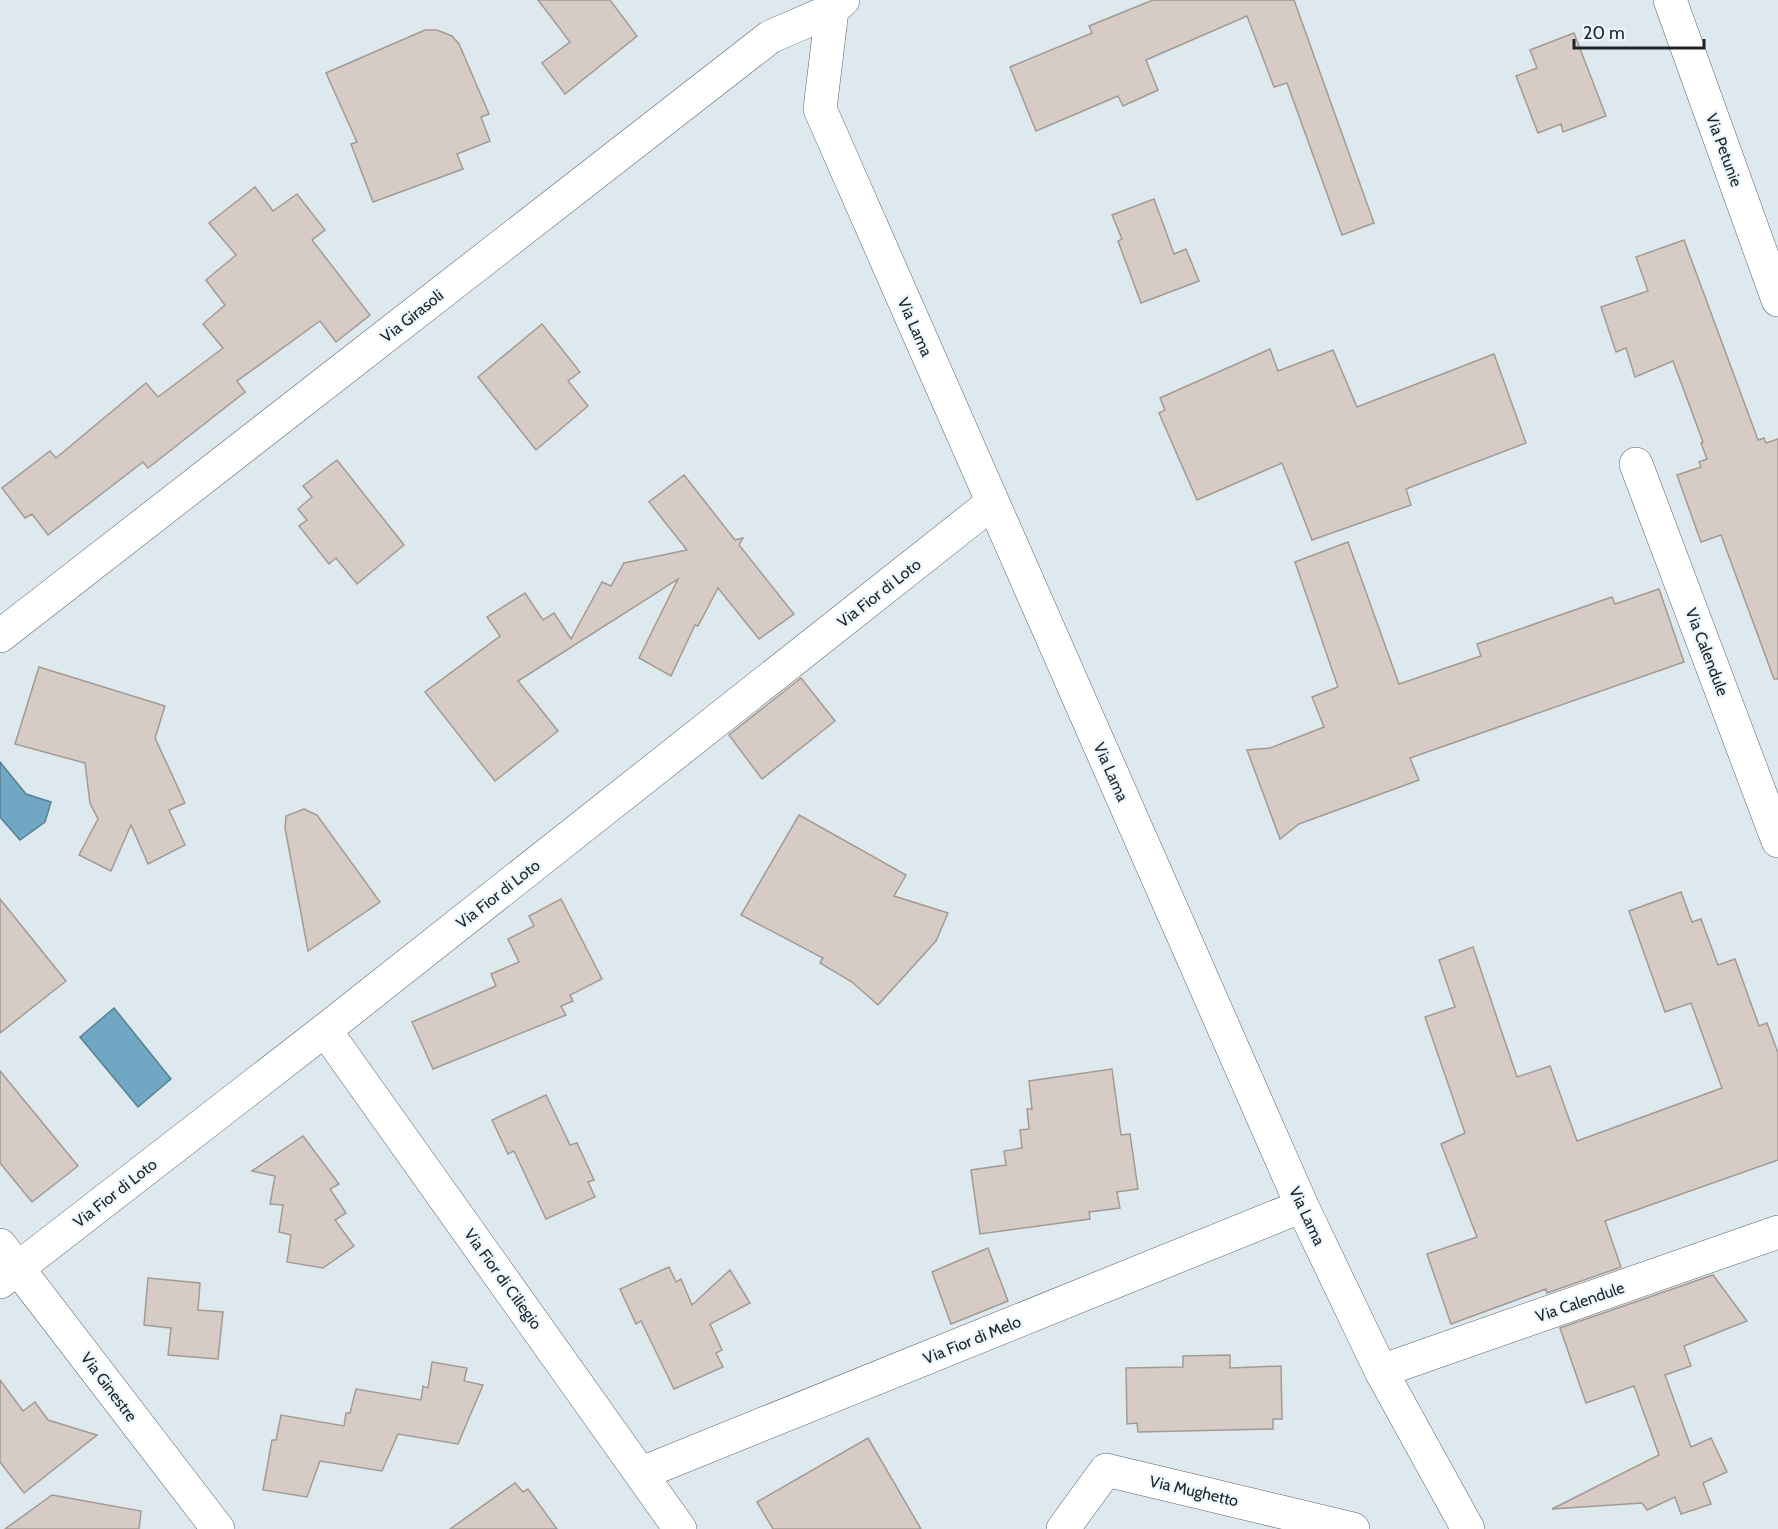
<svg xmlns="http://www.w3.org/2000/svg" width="1778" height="1529" font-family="Cabin,sans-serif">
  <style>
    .water { fill: #70a7c3; stroke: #588094; stroke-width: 1.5 }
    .building { fill: #d6ccc5; stroke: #a39a92; stroke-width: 1.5 }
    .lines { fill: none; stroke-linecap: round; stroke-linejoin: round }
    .minor-casing { stroke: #596368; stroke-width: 34 }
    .minor { stroke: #fff; stroke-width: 33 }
    .labels { text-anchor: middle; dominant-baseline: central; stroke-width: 4.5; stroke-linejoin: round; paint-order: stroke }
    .street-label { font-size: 16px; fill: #202527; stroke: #ebf6fd }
  </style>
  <rect width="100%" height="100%" fill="#dee9ef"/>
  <g class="water">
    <path d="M 0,762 L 26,794 L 51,802 L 45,822 L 20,840 L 0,817 Z"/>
    <path d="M 114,1008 L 171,1079 L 138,1107 L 80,1037 Z"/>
  </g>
  <g class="building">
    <path d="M 538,0 L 610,0 L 637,36 L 565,94 L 542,63 L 570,42 Z"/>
    <path d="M 1153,0 L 1294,0 L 1374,223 L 1342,235 L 1287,83 L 1274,87 L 1247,16 L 1146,60 L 1158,90 L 1123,106 L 1118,96 L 1036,131 L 1010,67 L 1092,33 L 1089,26 Z"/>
    <path d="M 425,30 L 437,30 L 452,36 L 459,44 L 489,114 L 481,117 L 490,141 L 457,154 L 463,169 L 373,202 L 351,144 L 357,142 L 326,73 Z"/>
    <path d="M 1574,33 L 1606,116 L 1563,132 L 1561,124 L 1538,133 L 1516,76 L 1537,68 L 1530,50 Z"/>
    <path d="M 255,187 L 273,211 L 297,194 L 325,230 L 312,240 L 370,315 L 336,342 L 320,321 L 237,381 L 245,392 L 148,468 L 143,462 L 48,535 L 32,514 L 25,518 L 2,488 L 50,451 L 56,458 L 146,383 L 158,397 L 223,348 L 203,324 L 225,305 L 206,280 L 236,255 L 209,223 Z"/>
    <path d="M 1154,199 L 1174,254 L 1186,249 L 1199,281 L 1141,303 L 1118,241 L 1122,239 L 1112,215 Z"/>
    <path d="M 1684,240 L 1758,440 L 1764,438 L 1766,443 L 1778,439 L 1778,679 L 1774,679 L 1721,535 L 1701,542 L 1677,475 L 1701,467 L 1699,462 L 1707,459 L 1701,443 L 1703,442 L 1673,361 L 1635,377 L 1626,348 L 1616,352 L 1601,307 L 1648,291 L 1636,257 Z"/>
    <path d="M 542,324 L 580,372 L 568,381 L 588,406 L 536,450 L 478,377 Z"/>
    <path d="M 1270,349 L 1278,371 L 1333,350 L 1357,407 L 1494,354 L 1526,443 L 1406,489 L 1411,505 L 1312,540 L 1282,463 L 1197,500 L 1159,413 L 1165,410 L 1160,398 Z"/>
    <path d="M 337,460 L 404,545 L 357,584 L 336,558 L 329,564 L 299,526 L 307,520 L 298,509 L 312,497 L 303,486 Z"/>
    <path d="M 684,475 L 735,540 L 743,538 L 739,545 L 794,614 L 759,639 L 718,588 L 698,626 L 695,625 L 671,676 L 639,658 L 678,579 L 518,681 L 558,731 L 495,781 L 425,692 L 500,636 L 487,617 L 525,593 L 543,620 L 554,613 L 571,639 L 602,582 L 611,586 L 624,563 L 687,550 L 649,502 Z"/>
    <path d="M 1348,542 L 1399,684 L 1481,656 L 1477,644 L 1612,597 L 1615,604 L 1659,589 L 1684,662 L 1410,758 L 1419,780 L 1299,824 L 1280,839 L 1247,750 L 1270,748 L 1324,727 L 1312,697 L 1338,687 L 1295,562 Z"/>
    <path d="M 39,667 L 165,706 L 155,738 L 185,803 L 169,810 L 185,845 L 148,864 L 131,825 L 111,871 L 79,855 L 98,819 L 90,803 L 85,763 L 15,744 Z"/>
    <path d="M 801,678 L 835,721 L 762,779 L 729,735 Z"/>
    <path d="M 304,809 L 317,815 L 380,902 L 308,951 L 285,828 L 286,816 Z"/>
    <path d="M 799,815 L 906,875 L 894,896 L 948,913 L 936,941 L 878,1005 L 852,982 L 820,963 L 823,958 L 741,915 Z"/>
    <path d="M 1681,892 L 1692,922 L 1701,919 L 1718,965 L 1735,959 L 1759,1026 L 1767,1023 L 1778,1053 L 1778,1160 L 1605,1221 L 1621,1267 L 1547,1293 L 1546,1289 L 1451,1324 L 1427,1254 L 1477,1237 L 1441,1144 L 1465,1133 L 1425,1017 L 1455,1007 L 1439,960 L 1473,947 L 1517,1077 L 1550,1066 L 1577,1141 L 1722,1088 L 1691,1003 L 1665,1012 L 1629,911 Z"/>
    <path d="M 0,899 L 66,981 L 0,1033 Z"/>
    <path d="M 561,899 L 602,979 L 570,995 L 573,1001 L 561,1006 L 566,1015 L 433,1069 L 412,1022 L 496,986 L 491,974 L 519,962 L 508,939 L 534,926 L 529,916 Z"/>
    <path d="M 1112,1069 L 1121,1135 L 1130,1134 L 1138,1189 L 1117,1192 L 1120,1208 L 1089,1212 L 1090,1219 L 980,1234 L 971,1170 L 1006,1165 L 1004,1151 L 1022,1148 L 1020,1130 L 1029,1129 L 1027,1109 L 1032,1109 L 1029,1081 Z"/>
    <path d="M 0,1071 L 78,1166 L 32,1202 L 0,1163 Z"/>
    <path d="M 546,1095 L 570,1145 L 577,1143 L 594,1180 L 588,1182 L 595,1197 L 546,1219 L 514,1151 L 508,1154 L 492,1120 Z"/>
    <path d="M 303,1136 L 339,1184 L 330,1189 L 346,1213 L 335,1220 L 354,1246 L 323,1268 L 287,1262 L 291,1235 L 279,1232 L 283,1205 L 270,1204 L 275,1176 L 252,1171 Z"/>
    <path d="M 988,1248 L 1008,1301 L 951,1324 L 932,1272 Z"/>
    <path d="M 669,1267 L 676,1282 L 681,1279 L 692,1305 L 730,1270 L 750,1303 L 710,1324 L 722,1350 L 716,1353 L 723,1367 L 674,1389 L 641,1321 L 636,1324 L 620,1289 Z"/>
    <path d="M 1713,1275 L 1747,1321 L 1684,1346 L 1691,1366 L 1665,1375 L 1691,1447 L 1711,1438 L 1727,1472 L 1703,1483 L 1711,1504 L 1681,1514 L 1675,1497 L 1647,1510 L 1642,1503 L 1552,1509 L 1659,1455 L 1634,1386 L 1586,1403 L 1560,1328 Z"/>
    <path d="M 148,1278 L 200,1283 L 198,1310 L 223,1312 L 218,1359 L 168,1355 L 171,1328 L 144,1325 Z"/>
    <path d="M 1230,1355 L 1230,1368 L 1281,1366 L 1282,1419 L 1273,1419 L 1273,1429 L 1138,1432 L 1137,1423 L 1127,1424 L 1126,1368 L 1183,1367 L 1183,1356 Z"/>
    <path d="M 432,1362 L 467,1368 L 464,1381 L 483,1385 L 458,1444 L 398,1434 L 382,1471 L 320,1461 L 307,1497 L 263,1490 L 272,1440 L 276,1440 L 281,1415 L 344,1426 L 346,1413 L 350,1413 L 356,1389 L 421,1400 L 423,1386 L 428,1388 Z"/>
    <path d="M 0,1380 L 23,1411 L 35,1402 L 48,1420 L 97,1435 L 24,1493 L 0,1462 Z"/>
    <path d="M 868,1438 L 921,1529 L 773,1529 L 757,1502 Z"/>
    <path d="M 515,1483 L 523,1492 L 528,1489 L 557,1529 L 450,1529 Z"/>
    <path d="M 52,1495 L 141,1511 L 139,1529 L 5,1529 Z"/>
  </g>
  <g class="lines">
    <defs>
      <g id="minor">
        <path d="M 843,0 L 832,10 L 820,109 L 1302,1206 L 1381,1371 L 1468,1529"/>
        <path d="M 1670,0 L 1778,300"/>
        <path d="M 1636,464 L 1778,841"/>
        <path d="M 0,636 L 770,37 L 832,10"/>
        <path d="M 325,1030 L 680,1529"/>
        <path d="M 0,1245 L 218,1529"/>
        <path d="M 0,1282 L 325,1030 L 992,503"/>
        <path d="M 1381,1371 L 1778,1232"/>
        <path d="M 642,1473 L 1302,1206"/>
        <path d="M 1063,1529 L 1106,1470 L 1353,1529"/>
      </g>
    </defs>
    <use href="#minor" class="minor-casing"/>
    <use href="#minor" class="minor"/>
  </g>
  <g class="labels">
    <g class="street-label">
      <text transform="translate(1724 150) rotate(70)">Via Petunie</text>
      <text transform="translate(412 316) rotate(-38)">Via Girasoli</text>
      <text transform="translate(915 327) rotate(66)">Via Lama</text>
      <text transform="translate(879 593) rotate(-38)">Via Fior di Loto</text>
      <text transform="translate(1707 652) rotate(69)">Via Calendule</text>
      <text transform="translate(1111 772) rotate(66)">Via Lama</text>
      <text transform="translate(498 894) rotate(-38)">Via Fior di Loto</text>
      <text transform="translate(115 1193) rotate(-38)">Via Fior di Loto</text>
      <text transform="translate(1307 1216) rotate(65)">Via Lama</text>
      <text transform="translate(503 1279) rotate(54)">Via Fior di Ciliegio</text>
      <text transform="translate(1580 1302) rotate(-19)">Via Calendule</text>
      <text transform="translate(972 1340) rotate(-22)">Via Fior di Melo</text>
      <text transform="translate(109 1387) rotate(53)">Via Ginestre</text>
      <text transform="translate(1194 1491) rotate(13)">Via Mughetto</text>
    </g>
  </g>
  <path d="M1574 39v9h130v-9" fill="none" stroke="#202527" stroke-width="3"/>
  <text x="1583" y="39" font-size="18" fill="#202527" stroke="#ebf6fd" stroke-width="4.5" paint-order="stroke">20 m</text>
</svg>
